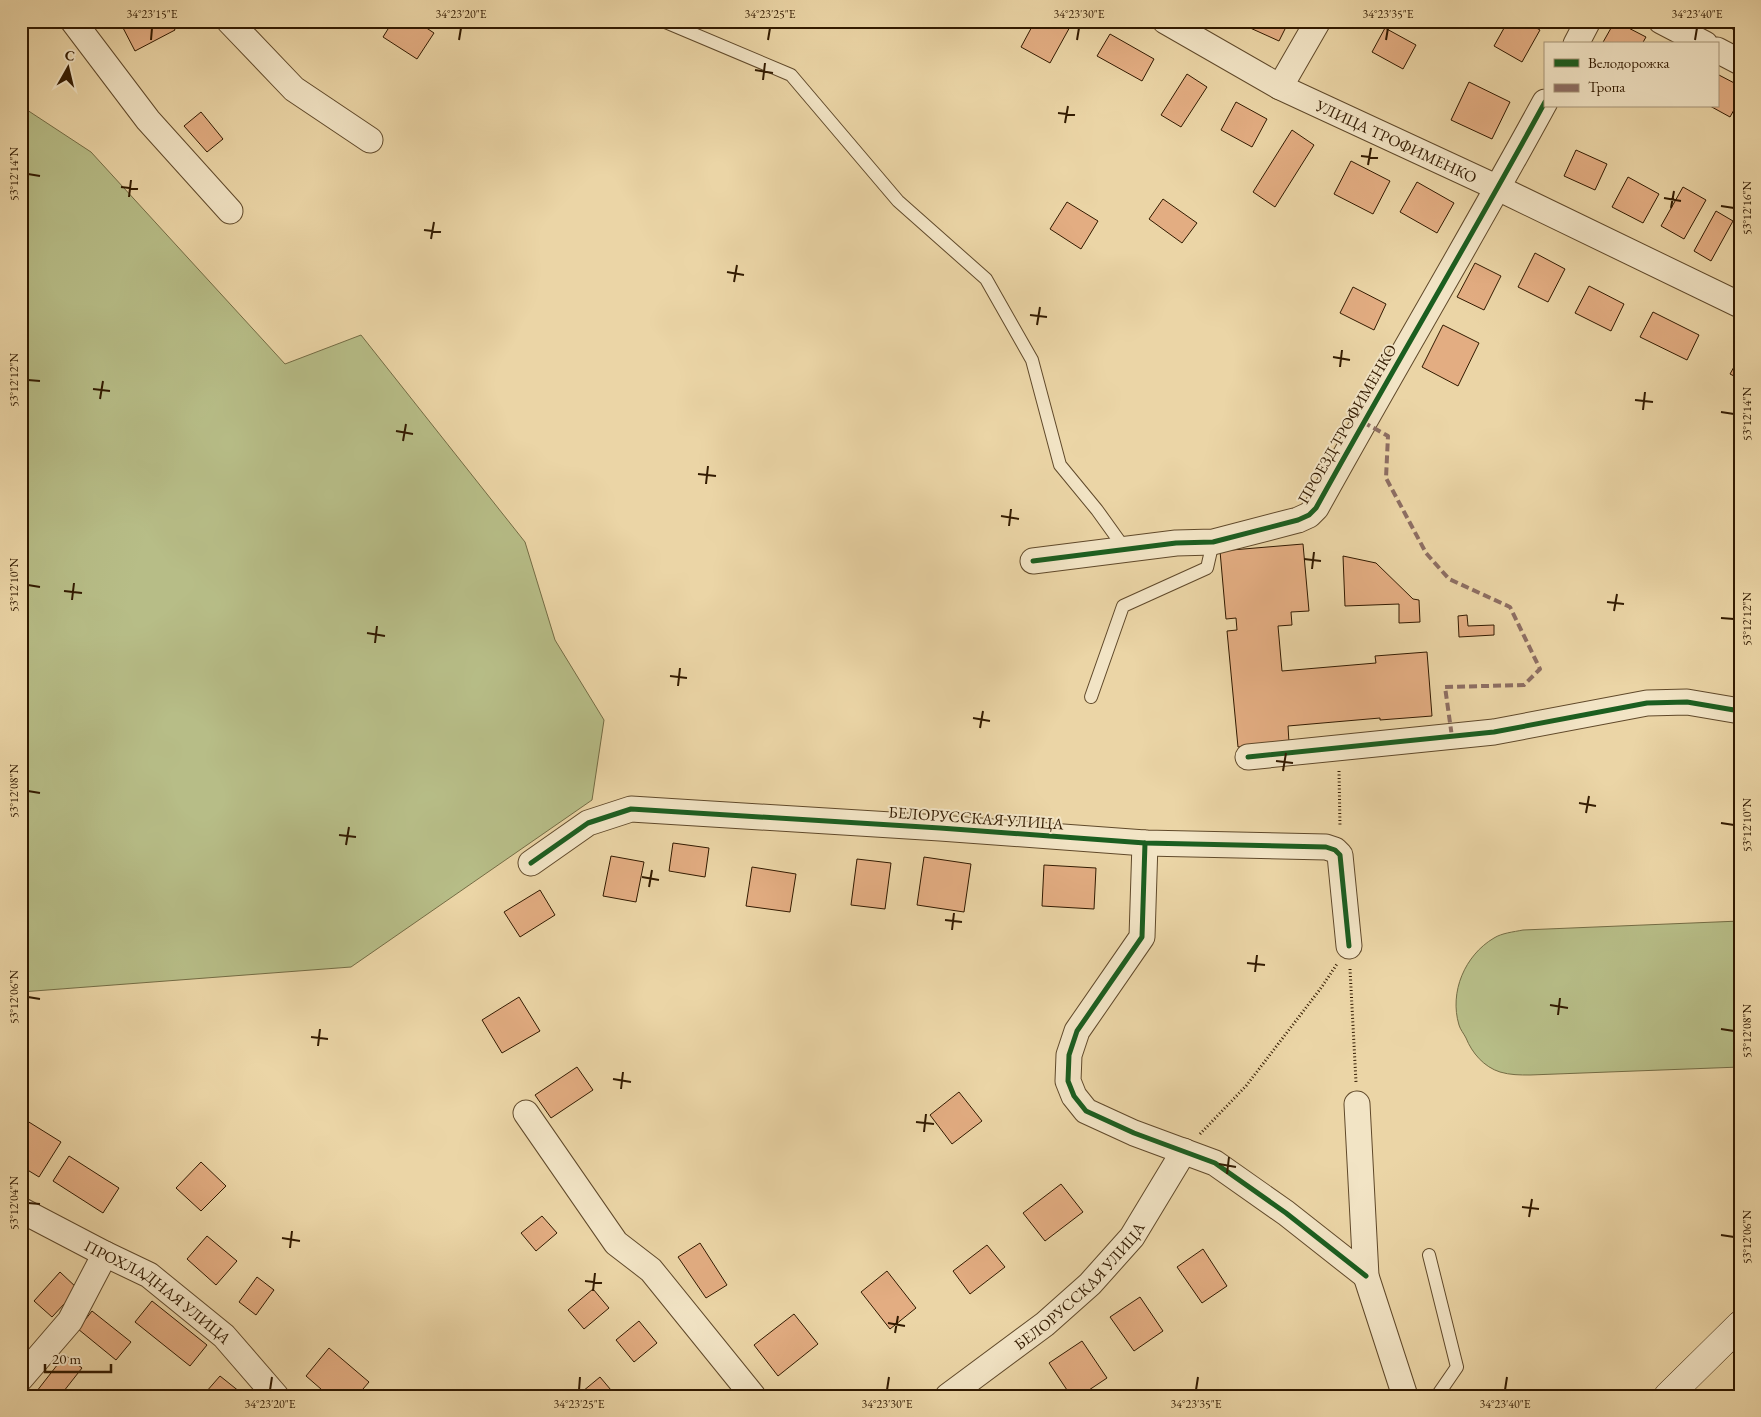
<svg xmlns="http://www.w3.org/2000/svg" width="1761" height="1417" font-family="'EB Garamond',serif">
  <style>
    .green { fill: #b7bd87; stroke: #746c44 }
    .building { fill: #e3ad82; stroke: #321a00 }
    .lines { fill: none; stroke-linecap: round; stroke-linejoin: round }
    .service-casing { stroke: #60492a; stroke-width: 14 }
    .minor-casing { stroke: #60492a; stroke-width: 27 }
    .secondary-casing { stroke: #321a00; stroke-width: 29 }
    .path { stroke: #321a00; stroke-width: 3; stroke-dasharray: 1 2.5; stroke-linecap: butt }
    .service { stroke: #f2e4c5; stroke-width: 12 }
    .minor { stroke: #f2e4c5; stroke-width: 25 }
    .secondary { stroke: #f2e4c5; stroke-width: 28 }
    .quiet { stroke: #8d6e63; stroke-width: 4; stroke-dasharray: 8 4; stroke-linecap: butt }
    .cycleway-casing { stroke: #f2e4c5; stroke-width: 8 }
    .cycleway { stroke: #1b5e20; stroke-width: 5 }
    .ticks { fill: none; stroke: #321a00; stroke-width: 2 }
    .labels { text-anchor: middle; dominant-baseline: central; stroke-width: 4; stroke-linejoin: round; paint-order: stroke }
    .street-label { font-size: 16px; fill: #321a00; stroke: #f2e4c5 }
    .neatline { fill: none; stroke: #321a00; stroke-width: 2 }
    .ticks-label { font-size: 12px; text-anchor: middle; fill: #321a00 }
  </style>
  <rect width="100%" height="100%" fill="#ebd5a6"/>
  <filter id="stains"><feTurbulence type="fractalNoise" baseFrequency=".004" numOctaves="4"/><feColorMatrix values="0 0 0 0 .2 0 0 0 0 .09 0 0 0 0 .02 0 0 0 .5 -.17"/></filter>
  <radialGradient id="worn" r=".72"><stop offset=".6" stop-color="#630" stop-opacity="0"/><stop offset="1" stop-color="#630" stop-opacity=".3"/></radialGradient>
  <g class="green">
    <path d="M 21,106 L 91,152 L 285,364 L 361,335 L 525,542 L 555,640 L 604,720 L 592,800 L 351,967 L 21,992 Z"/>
    <path d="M 1740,921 L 1740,1067 L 1530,1075 C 1520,1075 1510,1075 1500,1072 C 1484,1067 1472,1053 1466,1038 C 1464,1034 1460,1029 1459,1025 C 1449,992 1465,955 1494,938 C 1502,933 1513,932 1523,930 Z"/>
  </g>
  <g class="building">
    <path d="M 126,21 L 171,21 L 175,30 L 135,51 L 121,24 Z"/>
    <path d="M 393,21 L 416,21 L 434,33 L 417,59 L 383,37 Z"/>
    <path d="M 997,21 L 1010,21 L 1007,27 Z"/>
    <path d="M 1035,21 L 1065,21 L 1071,25 L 1050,63 L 1021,47 Z"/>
    <path d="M 1251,21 L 1289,21 L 1279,41 L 1248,27 Z"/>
    <path d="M 1508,21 L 1524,21 L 1540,30 L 1522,62 L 1494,46 Z"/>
    <path d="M 1615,21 L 1646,37 L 1642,44 L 1602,44 Z"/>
    <path d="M 1718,21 L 1740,21 L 1740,29 L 1738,32 Z"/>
    <path d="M 1385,28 L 1416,45 L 1403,69 L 1372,52 Z"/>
    <path d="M 1110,34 L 1154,59 L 1142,81 L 1097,56 Z"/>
    <path d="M 1187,74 L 1207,87 L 1181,127 L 1161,115 Z"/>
    <path d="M 1717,74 L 1740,86 L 1740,99 L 1730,117 L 1710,106 L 1717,106 Z"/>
    <path d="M 1469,82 L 1510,102 L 1492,139 L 1451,120 Z"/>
    <path d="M 1236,102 L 1267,119 L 1252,147 L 1221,130 Z"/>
    <path d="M 201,112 L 223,139 L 207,152 L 184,126 Z"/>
    <path d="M 1292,130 L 1314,145 L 1275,207 L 1253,192 Z"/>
    <path d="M 1576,150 L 1607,164 L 1595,190 L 1564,176 Z"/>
    <path d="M 1351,161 L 1390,181 L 1373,214 L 1334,194 Z"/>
    <path d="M 1628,177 L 1659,194 L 1643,223 L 1612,207 Z"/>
    <path d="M 1417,182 L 1454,203 L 1437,233 L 1400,212 Z"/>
    <path d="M 1683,187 L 1706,200 L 1684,239 L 1661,226 Z"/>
    <path d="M 1163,199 L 1197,223 L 1182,243 L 1149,219 Z"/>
    <path d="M 1067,202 L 1098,221 L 1081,249 L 1050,229 Z"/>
    <path d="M 1716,211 L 1733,221 L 1711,261 L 1694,251 Z"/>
    <path d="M 1535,253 L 1565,269 L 1548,302 L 1518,287 Z"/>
    <path d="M 1475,263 L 1501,276 L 1484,310 L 1457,297 Z"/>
    <path d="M 1589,286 L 1624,304 L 1611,331 L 1575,313 Z"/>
    <path d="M 1353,287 L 1386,304 L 1374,330 L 1340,313 Z"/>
    <path d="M 1653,312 L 1699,335 L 1687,360 L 1640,337 Z"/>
    <path d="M 1443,325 L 1479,343 L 1458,386 L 1422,367 Z"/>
    <path d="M 1740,356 L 1740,379 L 1730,374 Z"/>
    <path d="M 1303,544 L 1309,611 L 1291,612 L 1292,625 L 1278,626 L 1282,671 L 1376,663 L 1375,656 L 1427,652 L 1432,716 L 1380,720 L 1380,718 L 1288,726 L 1289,743 L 1238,747 L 1227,631 L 1237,630 L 1236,618 L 1226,619 L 1220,551 Z"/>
    <path d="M 1343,556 L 1376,563 L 1413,599 L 1419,600 L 1420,622 L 1399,623 L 1399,604 L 1345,606 Z"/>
    <path d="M 1467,615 L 1468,626 L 1494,625 L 1494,635 L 1459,637 L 1458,616 Z"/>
    <path d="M 673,843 L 709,848 L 705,877 L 669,871 Z"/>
    <path d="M 611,856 L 644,862 L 636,902 L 603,896 Z"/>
    <path d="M 924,857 L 971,864 L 964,912 L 917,905 Z"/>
    <path d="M 857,859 L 891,863 L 885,909 L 851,905 Z"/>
    <path d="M 1044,865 L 1096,868 L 1094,909 L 1042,906 Z"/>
    <path d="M 752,867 L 796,874 L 790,912 L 746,906 Z"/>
    <path d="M 540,890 L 555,915 L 520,937 L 504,912 Z"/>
    <path d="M 519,997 L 540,1031 L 502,1053 L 482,1020 Z"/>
    <path d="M 577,1067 L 593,1090 L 551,1118 L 535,1095 Z"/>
    <path d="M 959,1092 L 982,1121 L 952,1144 L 930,1115 Z"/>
    <path d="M 24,1119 L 61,1142 L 39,1177 L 21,1166 L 21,1124 Z"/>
    <path d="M 69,1156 L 119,1188 L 103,1213 L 53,1181 Z"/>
    <path d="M 201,1162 L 226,1186 L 201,1211 L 176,1188 Z"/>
    <path d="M 1061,1184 L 1083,1212 L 1045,1241 L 1023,1213 Z"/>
    <path d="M 542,1216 L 557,1233 L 536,1251 L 521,1233 Z"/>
    <path d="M 207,1236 L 237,1261 L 216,1285 L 187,1259 Z"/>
    <path d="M 700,1243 L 727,1285 L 706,1298 L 678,1257 Z"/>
    <path d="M 987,1245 L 1005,1267 L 970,1294 L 953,1271 Z"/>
    <path d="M 1203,1249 L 1227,1286 L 1202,1303 L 1177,1267 Z"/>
    <path d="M 887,1271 L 916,1308 L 890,1329 L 861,1292 Z"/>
    <path d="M 60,1272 L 78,1289 L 52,1317 L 34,1301 Z"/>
    <path d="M 257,1277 L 274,1290 L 256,1315 L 239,1302 Z"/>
    <path d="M 593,1289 L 609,1308 L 584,1329 L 568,1310 Z"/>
    <path d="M 1140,1297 L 1163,1331 L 1134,1351 L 1110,1317 Z"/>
    <path d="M 152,1301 L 207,1345 L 190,1366 L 135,1322 Z"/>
    <path d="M 92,1311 L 131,1342 L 116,1360 L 78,1329 Z"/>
    <path d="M 794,1314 L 818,1344 L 778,1376 L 754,1345 Z"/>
    <path d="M 639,1321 L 657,1343 L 634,1362 L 616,1340 Z"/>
    <path d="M 1082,1341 L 1107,1378 L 1080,1396 L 1071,1396 L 1049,1363 Z"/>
    <path d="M 329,1348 L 369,1382 L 357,1396 L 329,1396 L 306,1376 Z"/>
    <path d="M 65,1355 L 82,1368 L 60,1396 L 33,1396 Z"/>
    <path d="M 220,1376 L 245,1396 L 211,1396 L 206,1392 Z"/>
    <path d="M 600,1377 L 616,1396 L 577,1396 Z"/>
  </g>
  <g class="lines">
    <defs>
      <g id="service">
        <path d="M 663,21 L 791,75 L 898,201 L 986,279 L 1032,360 L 1060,465 L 1097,510 L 1125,549"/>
        <path d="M 1091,697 L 1123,606 L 1207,568 L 1213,542"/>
        <path d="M 1429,1255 L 1457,1367 L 1437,1396"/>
      </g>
      <g id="minor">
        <path d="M 73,21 L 148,120 L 230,211"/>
        <path d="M 229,21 L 294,89 L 370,140"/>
        <path id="s1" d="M 1165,21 L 1280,87 L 1498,188 L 1740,305"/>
        <path d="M 1661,21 L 1705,44"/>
        <path d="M 1576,44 L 1588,21"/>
        <path d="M 1717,50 L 1740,62"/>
        <path d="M 1280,87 L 1318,21"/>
        <path d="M 1033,561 L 1176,543 L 1213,542 L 1298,520 L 1309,515 L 1316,508 C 1391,372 1471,238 1545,102"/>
        <path d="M 1248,757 L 1494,732 L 1647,703 L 1687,702 L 1740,711"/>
        <path d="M 1145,843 L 1142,937 L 1077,1031 L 1069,1055 L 1068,1081 L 1074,1096 L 1086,1111 L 1134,1133 L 1215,1163 L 1286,1213 L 1366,1276"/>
        <path d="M 531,863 L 588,823 L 631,809 L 940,828 L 1145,843 L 1326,847 L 1335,850 L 1340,855 L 1349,946"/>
        <path d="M 1357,1104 L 1366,1276 L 1405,1396"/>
        <path d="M 526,1113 L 616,1243 L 651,1270 L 753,1396"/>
        <path id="s2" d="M 21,1210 L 105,1254 L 149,1275 L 224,1336 L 276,1396"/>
        <path d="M 21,1378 L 70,1321 L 105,1254"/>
        <path id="s3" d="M 948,1396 L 1045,1324 L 1090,1284 L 1132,1237 L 1184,1151"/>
      </g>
      <path id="secondary" d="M 1668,1396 L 1740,1325"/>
    </defs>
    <use href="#service" class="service-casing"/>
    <use href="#minor" class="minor-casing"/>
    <use href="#secondary" class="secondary-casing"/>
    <g class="path">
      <path d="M 1339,771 L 1340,827"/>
      <path d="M 1350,969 L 1356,1082"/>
      <path d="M 1200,1134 L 1246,1086 L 1321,988 L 1337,964"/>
    </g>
    <use href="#service" class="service"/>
    <use href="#minor" class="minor"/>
    <use href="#secondary" class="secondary"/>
    <path class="quiet" d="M 1363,422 L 1388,436 L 1386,478 L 1426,553 L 1449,579 L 1510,607 L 1540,669 L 1524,685 L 1445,687 L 1452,737"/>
    <defs>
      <g id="cycleway">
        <path d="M 1033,561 L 1176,543 L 1213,542 L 1298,520 L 1309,515 L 1316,508 C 1391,372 1471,238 1545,102"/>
        <path d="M 1248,757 L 1494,732 L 1647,703 L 1687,702 L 1740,711"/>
        <path d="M 1145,843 L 1142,937 L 1077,1031 L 1069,1055 L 1068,1081 L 1074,1096 L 1086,1111 L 1134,1133 L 1215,1163 L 1286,1213 L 1366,1276"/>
        <path d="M 531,863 L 588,823 L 631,809 L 940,828 L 1145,843 L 1326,847 L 1335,850 L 1340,855 L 1349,946"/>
      </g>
    </defs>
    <use href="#cycleway" class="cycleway-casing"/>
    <use href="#cycleway" class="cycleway"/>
  </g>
  <path class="ticks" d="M 151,40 L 152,28M 459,40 L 461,28M 768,40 L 770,28M 1077,40 L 1079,28M 1386,40 L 1388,28M 1695,40 L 1697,28M 755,70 L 773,73M 763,80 L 765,63M 1058,113 L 1075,115M 1065,123 L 1068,106M 1361,156 L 1378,158M 1368,165 L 1371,148M 28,174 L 40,176M 121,187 L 138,189M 129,197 L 131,180M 1664,198 L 1681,201M 1721,206 L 1734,208M 1671,208 L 1674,191M 424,230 L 441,232M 431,239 L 434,222M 727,272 L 744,275M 734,282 L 737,265M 1030,315 L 1047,317M 1037,325 L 1040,307M 1333,357 L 1350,360M 1340,367 L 1342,350M 28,380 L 40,381M 93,389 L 110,391M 100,399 L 103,381M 1635,400 L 1653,402M 1643,410 L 1645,392M 1721,412 L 1734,414M 396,431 L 413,434M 403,441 L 406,424M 698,474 L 716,476M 706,484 L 708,466M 1001,516 L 1019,519M 1009,526 L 1011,509M 1304,559 L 1321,561M 1312,569 L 1314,552M 28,585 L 40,587M 64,591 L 82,593M 72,600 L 74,583M 1607,602 L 1624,604M 1614,611 L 1617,594M 1721,618 L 1734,619M 367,633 L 385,636M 375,643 L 377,626M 670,676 L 687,678M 678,686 L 680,668M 973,718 L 990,721M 980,728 L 983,711M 1276,761 L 1293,763M 1283,771 L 1286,753M 28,791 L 40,793M 1579,803 L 1596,806M 1586,813 L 1589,796M 1721,823 L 1734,825M 339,835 L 356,837M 346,845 L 349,827M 642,877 L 659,880M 649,887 L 652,870M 945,920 L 962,922M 952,930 L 954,913M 1247,963 L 1265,965M 1255,972 L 1257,955M 28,997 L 40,999M 1550,1005 L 1568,1008M 1558,1015 L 1560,998M 1721,1029 L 1734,1031M 311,1037 L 328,1039M 318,1046 L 320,1029M 613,1079 L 631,1082M 621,1089 L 623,1072M 916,1122 L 934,1124M 924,1132 L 926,1114M 1219,1164 L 1236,1167M 1227,1174 L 1229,1157M 28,1203 L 40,1204M 1522,1207 L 1539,1209M 1529,1217 L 1532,1199M 1721,1235 L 1734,1237M 282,1238 L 300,1241M 290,1248 L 292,1231M 585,1281 L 602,1283M 593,1291 L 595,1273M 888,1323 L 905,1326M 895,1333 L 898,1316M 270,1390 L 272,1377M 579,1390 L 580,1377M 887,1390 L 889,1377M 1196,1390 L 1198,1377M 1505,1390 L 1507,1377"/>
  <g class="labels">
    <g class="street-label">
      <text stroke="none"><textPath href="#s1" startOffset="261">УЛИЦА ТРОФИМЕНКО</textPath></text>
      <text transform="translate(1347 424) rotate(-60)">ПРОЕЗД ТРОФИМЕНКО</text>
      <text transform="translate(976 818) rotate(4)">БЕЛОРУССКАЯ УЛИЦА</text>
      <text stroke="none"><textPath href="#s3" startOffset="172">БЕЛОРУССКАЯ УЛИЦА</textPath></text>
      <text stroke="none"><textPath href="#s2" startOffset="160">ПРОХЛАДНАЯ УЛИЦА</textPath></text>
    </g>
  </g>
  <rect width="1761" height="1417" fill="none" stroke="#ebd5a6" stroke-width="55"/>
  <rect x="1544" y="42" width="175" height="65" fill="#f2e4c5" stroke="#a59376"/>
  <rect x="1554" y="59" width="25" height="8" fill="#1b5e20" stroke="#a59376"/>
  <text x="1588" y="68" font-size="15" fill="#321a00">Велодорожка</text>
  <rect x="1554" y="84" width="25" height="8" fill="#8d6e63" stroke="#a59376"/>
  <text x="1588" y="92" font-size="15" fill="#321a00">Тропа</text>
  <g transform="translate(68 68) rotate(8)" stroke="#f2e4c5" stroke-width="4" paint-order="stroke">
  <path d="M0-4L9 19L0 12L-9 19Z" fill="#321a00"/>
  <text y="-8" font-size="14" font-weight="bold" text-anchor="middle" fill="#321a00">С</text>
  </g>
  <path d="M45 1364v8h66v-8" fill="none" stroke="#321a00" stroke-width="2.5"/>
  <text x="52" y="1364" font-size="15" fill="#321a00" stroke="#f2e4c5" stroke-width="4" paint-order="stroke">20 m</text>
  <rect x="28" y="28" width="1706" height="1362" class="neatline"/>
  <g class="ticks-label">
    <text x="152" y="18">34°23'15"E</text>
    <text x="461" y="18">34°23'20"E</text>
    <text x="770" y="18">34°23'25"E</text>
    <text x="1079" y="18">34°23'30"E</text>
    <text x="1388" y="18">34°23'35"E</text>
    <text x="1697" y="18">34°23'40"E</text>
    <text transform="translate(14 174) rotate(-90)" y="4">53°12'14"N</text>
    <text transform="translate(1747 208) rotate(-90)" y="4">53°12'16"N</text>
    <text transform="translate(14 380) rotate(-90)" y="4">53°12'12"N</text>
    <text transform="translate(1747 414) rotate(-90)" y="4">53°12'14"N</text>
    <text transform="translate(14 585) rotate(-90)" y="4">53°12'10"N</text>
    <text transform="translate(1747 619) rotate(-90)" y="4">53°12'12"N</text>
    <text transform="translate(14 791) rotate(-90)" y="4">53°12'08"N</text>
    <text transform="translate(1747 825) rotate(-90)" y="4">53°12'10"N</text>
    <text transform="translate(14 997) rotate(-90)" y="4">53°12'06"N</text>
    <text transform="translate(1747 1031) rotate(-90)" y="4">53°12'08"N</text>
    <text transform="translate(14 1203) rotate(-90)" y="4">53°12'04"N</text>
    <text transform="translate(1747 1237) rotate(-90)" y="4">53°12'06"N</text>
    <text x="270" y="1408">34°23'20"E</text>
    <text x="579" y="1408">34°23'25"E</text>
    <text x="887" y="1408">34°23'30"E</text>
    <text x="1196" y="1408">34°23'35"E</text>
    <text x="1505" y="1408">34°23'40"E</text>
  </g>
  <rect width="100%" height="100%" filter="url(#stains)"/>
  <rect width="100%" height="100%" fill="url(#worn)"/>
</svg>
